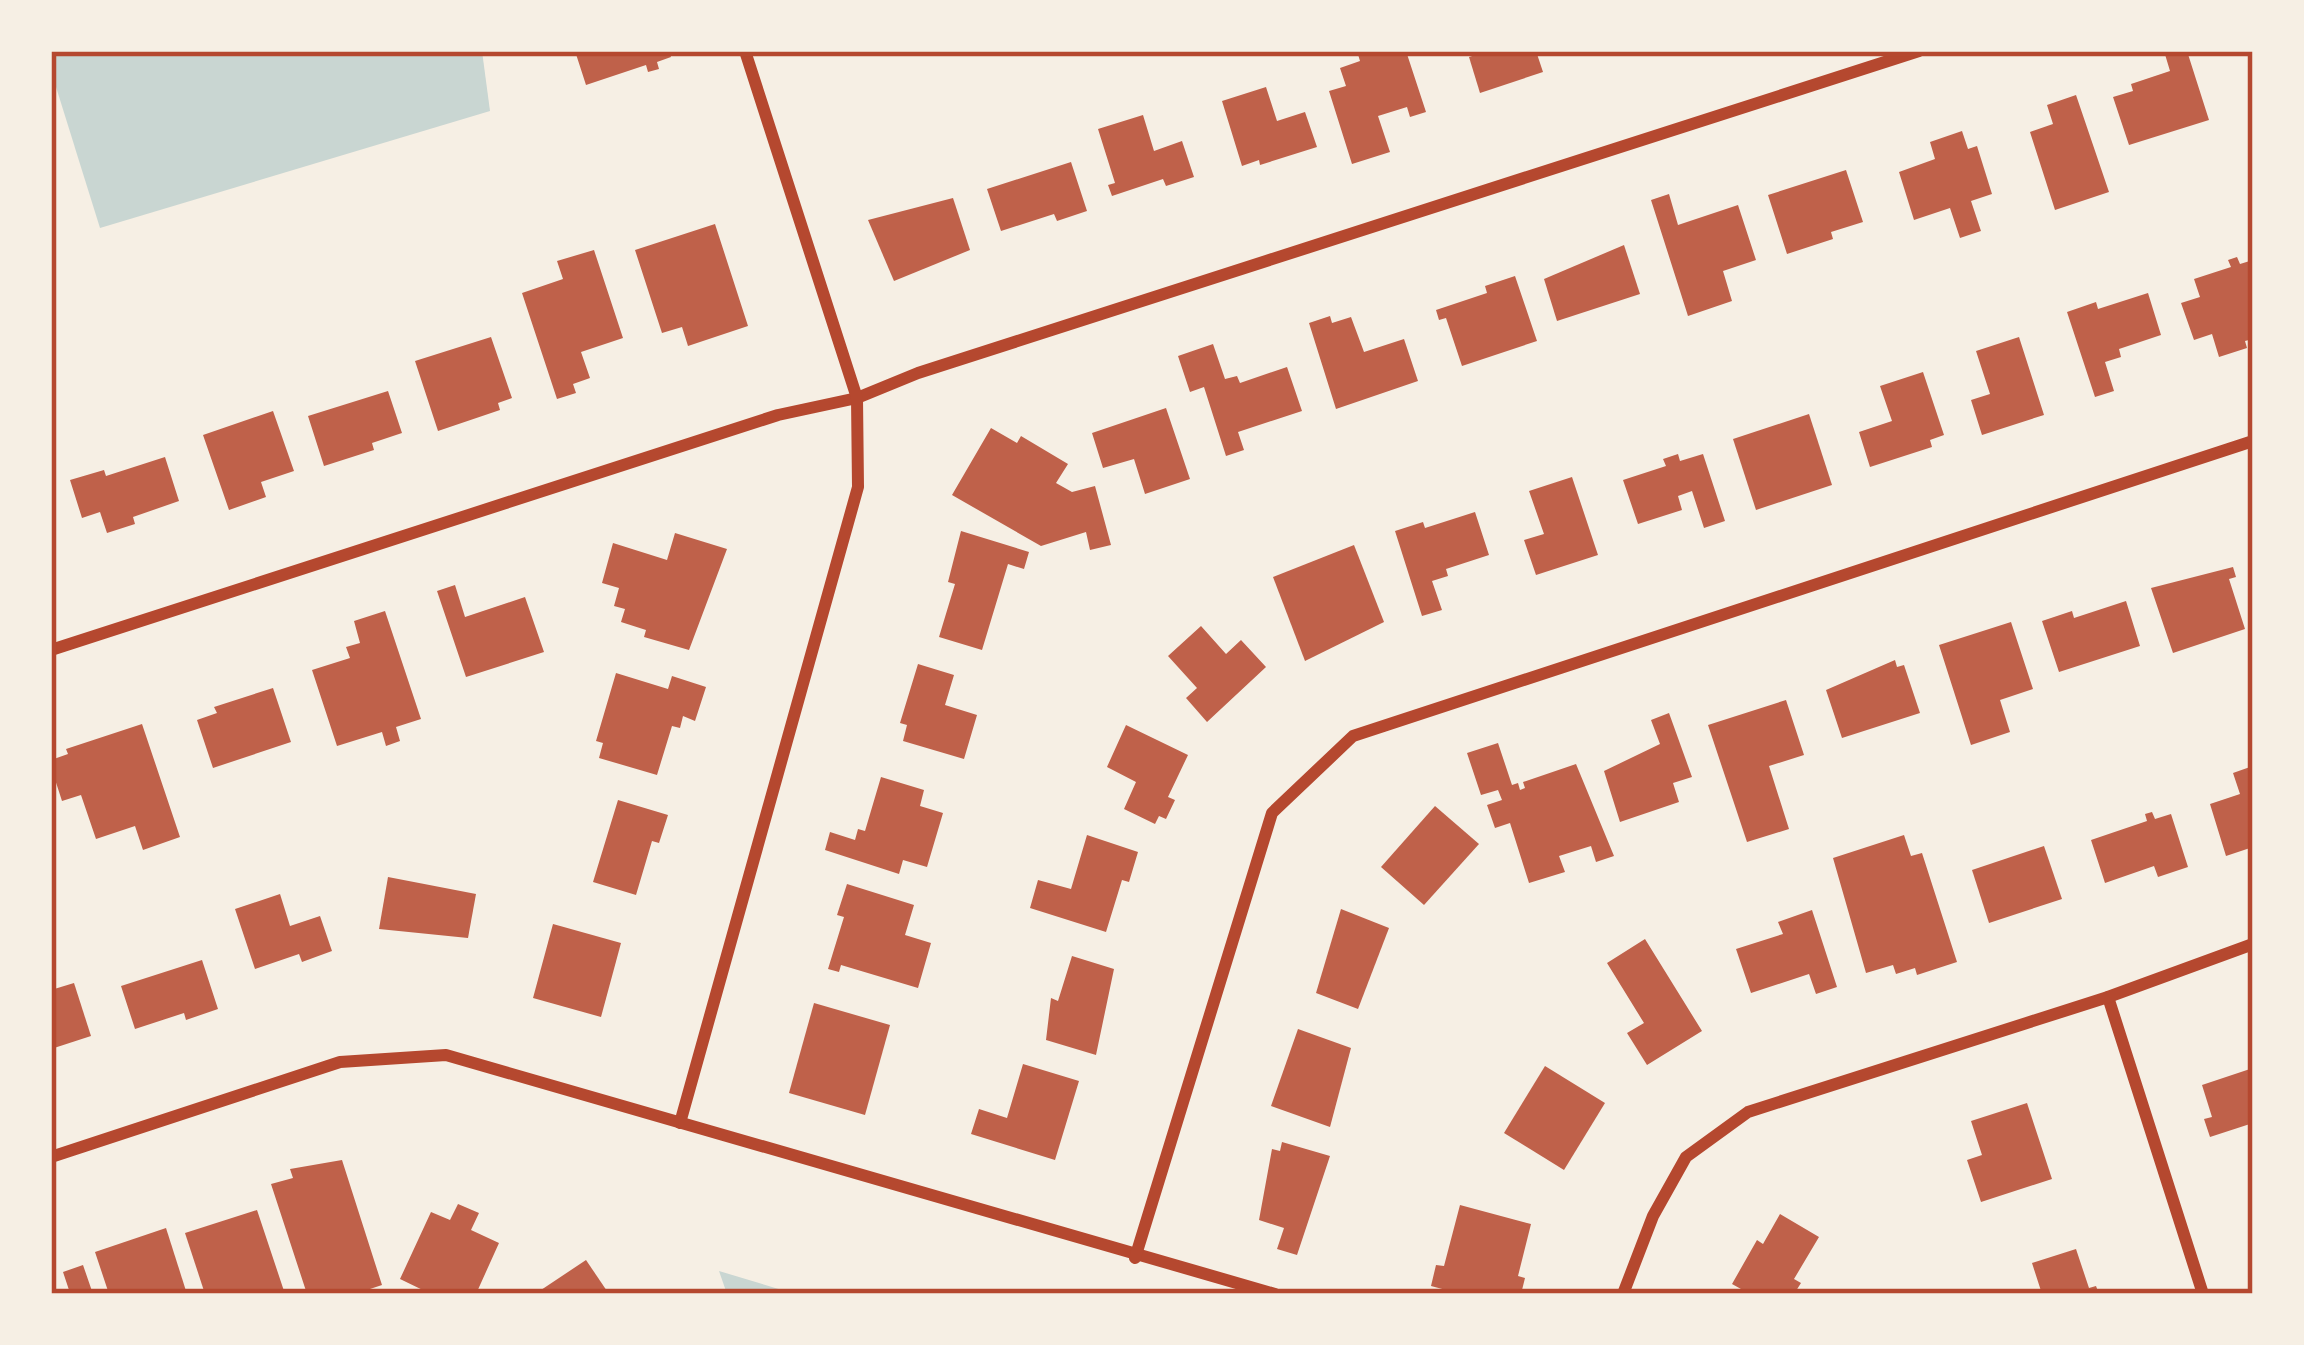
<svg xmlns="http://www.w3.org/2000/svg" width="2304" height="1345" font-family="'IBM Plex Serif',serif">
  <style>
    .water { fill: #c9d6d2 }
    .building { fill: #bf614a }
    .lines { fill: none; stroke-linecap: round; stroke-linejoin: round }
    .minor { stroke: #b5482f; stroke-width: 12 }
    .neatline { fill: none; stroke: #b5482f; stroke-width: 4.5 }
  </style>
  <rect width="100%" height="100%" fill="#f6efe4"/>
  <g class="water">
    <path d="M 51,51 L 482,51 L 490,111 L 100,228 L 51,71 Z"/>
    <path d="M 719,1271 L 795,1294 L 727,1294 Z"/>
  </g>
  <g class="building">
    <path d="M 575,51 L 669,51 L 671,57 L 657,62 L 659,69 L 648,72 L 646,65 L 586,85 Z"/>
    <path d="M 1357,51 L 1406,51 L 1426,112 L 1410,117 L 1407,107 L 1378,116 L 1390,152 L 1352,164 L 1329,91 L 1346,86 L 1340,68 L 1360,61 Z"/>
    <path d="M 1488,51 L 1536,51 L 1543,72 L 1480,93 L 1469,57 Z"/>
    <path d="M 2164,51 L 2187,51 L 2209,120 L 2129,145 L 2113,97 L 2133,91 L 2131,84 L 2170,71 Z"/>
    <path d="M 1266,87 L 1277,121 L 1305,112 L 1317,147 L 1260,165 L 1259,160 L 1242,166 L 1222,101 Z"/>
    <path d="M 2076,95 L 2109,192 L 2055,210 L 2030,132 L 2053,124 L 2047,105 Z"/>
    <path d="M 1143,115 L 1154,151 L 1182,141 L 1194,177 L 1166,186 L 1163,179 L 1112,196 L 1108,185 L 1115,183 L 1098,129 Z"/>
    <path d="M 1962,131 L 1968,149 L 1977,146 L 1992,194 L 1971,201 L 1981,231 L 1960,238 L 1950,208 L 1914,220 L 1899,172 L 1935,159 L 1930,142 Z"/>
    <path d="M 1071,162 L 1087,211 L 1057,221 L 1054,214 L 1001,231 L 987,189 Z"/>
    <path d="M 1846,170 L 1863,222 L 1831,232 L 1833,239 L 1787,254 L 1768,195 Z"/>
    <path d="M 1669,194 L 1678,225 L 1738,205 L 1756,260 L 1723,271 L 1732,301 L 1688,316 L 1651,200 Z"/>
    <path d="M 953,198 L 970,250 L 894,281 L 868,220 Z"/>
    <path d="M 715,224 L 748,326 L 688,346 L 682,327 L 662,333 L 635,250 Z"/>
    <path d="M 1624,245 L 1640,294 L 1557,321 L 1544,279 Z"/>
    <path d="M 594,250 L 623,338 L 581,352 L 590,378 L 573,384 L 576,393 L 557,399 L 522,293 L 563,279 L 557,261 Z"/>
    <path d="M 2237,257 L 2240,264 L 2253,260 L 2253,339 L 2245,341 L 2247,348 L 2219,357 L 2212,334 L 2194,340 L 2181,303 L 2200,297 L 2194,279 L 2231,267 L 2228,260 Z"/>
    <path d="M 1515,276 L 1537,341 L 1462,366 L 1446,318 L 1439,320 L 1436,310 L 1487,293 L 1485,286 Z"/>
    <path d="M 2148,293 L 2161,335 L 2119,349 L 2121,357 L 2105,362 L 2114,391 L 2095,397 L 2067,312 L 2096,302 L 2098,309 Z"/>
    <path d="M 1330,316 L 1332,323 L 1351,317 L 1364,352 L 1404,339 L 1418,381 L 1336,409 L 1309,323 Z"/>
    <path d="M 491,337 L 512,398 L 498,403 L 500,410 L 438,431 L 415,361 Z"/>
    <path d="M 2019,337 L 2044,415 L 1982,435 L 1971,400 L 1990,394 L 1976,351 Z"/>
    <path d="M 1213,344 L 1225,379 L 1237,376 L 1240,383 L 1287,367 L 1302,411 L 1238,432 L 1244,450 L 1226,456 L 1204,387 L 1190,392 L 1178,356 Z"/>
    <path d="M 1923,372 L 1944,435 L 1930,440 L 1932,447 L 1870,467 L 1859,432 L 1892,421 L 1880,386 Z"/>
    <path d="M 388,391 L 402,433 L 372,443 L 374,450 L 324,466 L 308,416 Z"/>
    <path d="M 1166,408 L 1190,479 L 1145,494 L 1134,459 L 1103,468 L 1092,433 Z"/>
    <path d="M 273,411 L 294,471 L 261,482 L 266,497 L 229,510 L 203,435 Z"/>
    <path d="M 1809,414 L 1832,485 L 1756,510 L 1733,439 Z"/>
    <path d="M 991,428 L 1017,443 L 1021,436 L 1068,464 L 1056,483 L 1072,492 L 1095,486 L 1111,545 L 1090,550 L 1086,532 L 1041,546 L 952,495 Z"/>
    <path d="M 1678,454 L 1680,461 L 1703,454 L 1725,521 L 1704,528 L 1692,491 L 1678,496 L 1682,510 L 1638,524 L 1623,480 L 1666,466 L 1663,459 Z"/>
    <path d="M 165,457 L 179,501 L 133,517 L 135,524 L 107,533 L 100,512 L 82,518 L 70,480 L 104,470 L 106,476 Z"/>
    <path d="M 1572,477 L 1598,555 L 1536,575 L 1524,540 L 1544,534 L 1529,491 Z"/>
    <path d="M 1475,512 L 1489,555 L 1446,569 L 1448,576 L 1432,581 L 1442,610 L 1422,616 L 1395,531 L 1423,522 L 1425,528 Z"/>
    <path d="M 961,531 L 1029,552 L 1024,569 L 1008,564 L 982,650 L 939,637 L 955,584 L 948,582 Z"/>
    <path d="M 675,533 L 727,549 L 689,650 L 644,637 L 646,630 L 621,622 L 625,609 L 614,606 L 619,588 L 602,583 L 613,543 L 667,560 Z"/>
    <path d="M 1354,545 L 1384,622 L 1305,661 L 1273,577 Z"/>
    <path d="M 2233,567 L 2236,577 L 2229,579 L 2245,629 L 2173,653 L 2151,588 Z"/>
    <path d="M 455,585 L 465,617 L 525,597 L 544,652 L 466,677 L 437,591 Z"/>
    <path d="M 2126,601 L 2140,646 L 2059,672 L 2042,621 L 2072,611 L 2074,618 Z"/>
    <path d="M 385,611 L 421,719 L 396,727 L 400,741 L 386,746 L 382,732 L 337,746 L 312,670 L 350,658 L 346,647 L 360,643 L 354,621 Z"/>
    <path d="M 2011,622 L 2033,689 L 2000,700 L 2010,732 L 1971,745 L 1939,645 Z"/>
    <path d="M 1201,626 L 1226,654 L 1241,640 L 1266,667 L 1207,722 L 1186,698 L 1197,688 L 1168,656 Z"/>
    <path d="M 1895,660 L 1897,667 L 1904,665 L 1920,713 L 1842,738 L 1826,690 Z"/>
    <path d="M 918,664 L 954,675 L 945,705 L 977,715 L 964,759 L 903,741 L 907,725 L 900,723 Z"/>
    <path d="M 616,673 L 668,689 L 672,676 L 706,687 L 695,721 L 683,716 L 680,728 L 672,726 L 657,775 L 599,758 L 603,743 L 596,741 Z"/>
    <path d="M 273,688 L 291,742 L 213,768 L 197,720 L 217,713 L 214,707 Z"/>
    <path d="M 1786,700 L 1804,755 L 1769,766 L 1789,829 L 1747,842 L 1708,725 Z"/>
    <path d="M 1669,713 L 1692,777 L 1673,783 L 1679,802 L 1620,822 L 1604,771 L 1660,744 L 1651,720 Z"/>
    <path d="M 142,724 L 180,837 L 143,850 L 135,826 L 96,839 L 81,795 L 62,801 L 51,767 L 51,760 L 68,754 L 66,749 Z"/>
    <path d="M 1126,725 L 1188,755 L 1168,797 L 1175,800 L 1166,819 L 1159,816 L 1155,824 L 1124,809 L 1136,782 L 1107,767 Z"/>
    <path d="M 1498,743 L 1512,785 L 1518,783 L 1520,790 L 1525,788 L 1523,782 L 1576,764 L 1614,856 L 1596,862 L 1591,846 L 1559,856 L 1565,872 L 1529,883 L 1510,823 L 1495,828 L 1487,805 L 1502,800 L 1498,790 L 1481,795 L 1467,753 Z"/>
    <path d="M 2250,767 L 2253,847 L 2226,856 L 2210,804 L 2240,794 L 2233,773 Z"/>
    <path d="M 881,777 L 924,790 L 920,806 L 943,813 L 927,867 L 903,860 L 899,874 L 825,850 L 830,832 L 855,840 L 858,829 L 865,831 Z"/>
    <path d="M 618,800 L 668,815 L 659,843 L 652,841 L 636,895 L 593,882 Z"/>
    <path d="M 1435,806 L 1479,844 L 1424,905 L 1381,867 Z"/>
    <path d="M 2152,812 L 2155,819 L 2171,814 L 2188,867 L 2158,877 L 2154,866 L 2105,883 L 2091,840 L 2147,821 L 2145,814 Z"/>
    <path d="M 1087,835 L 1138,852 L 1129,882 L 1122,880 L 1106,932 L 1030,908 L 1038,880 L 1071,889 Z"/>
    <path d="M 1904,835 L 1911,856 L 1922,853 L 1957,962 L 1917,975 L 1915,968 L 1896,974 L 1893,965 L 1866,973 L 1833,858 Z"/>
    <path d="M 2044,846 L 2062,899 L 1989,923 L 1972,870 Z"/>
    <path d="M 388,877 L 476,894 L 468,938 L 379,929 Z"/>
    <path d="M 847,884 L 914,905 L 905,935 L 931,943 L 918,988 L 841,965 L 839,972 L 828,969 L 844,917 L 837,915 Z"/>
    <path d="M 280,894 L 290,926 L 320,916 L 332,951 L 302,962 L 299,954 L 255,969 L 235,909 Z"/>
    <path d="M 1341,909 L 1389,928 L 1358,1009 L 1316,993 Z"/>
    <path d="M 1812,910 L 1837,987 L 1816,994 L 1809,974 L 1751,993 L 1736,949 L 1783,934 L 1778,922 Z"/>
    <path d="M 553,924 L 621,943 L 601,1017 L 533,998 Z"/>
    <path d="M 1645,939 L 1702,1031 L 1647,1065 L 1627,1033 L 1644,1023 L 1607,963 Z"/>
    <path d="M 1072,956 L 1114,969 L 1096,1055 L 1046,1040 L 1051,998 L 1058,1001 Z"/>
    <path d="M 202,960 L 218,1009 L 186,1020 L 184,1013 L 135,1029 L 121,986 Z"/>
    <path d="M 74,983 L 91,1036 L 51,1049 L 51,990 Z"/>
    <path d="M 814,1003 L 890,1025 L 865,1115 L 789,1093 Z"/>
    <path d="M 1298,1029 L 1351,1048 L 1330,1127 L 1271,1106 Z"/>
    <path d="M 1023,1064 L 1079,1081 L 1055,1160 L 971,1134 L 979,1109 L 1007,1118 Z"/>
    <path d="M 1545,1066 L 1605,1103 L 1564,1170 L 1504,1133 Z"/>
    <path d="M 2253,1068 L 2253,1123 L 2210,1137 L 2204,1119 L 2212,1117 L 2202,1085 Z"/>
    <path d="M 2027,1103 L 2052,1179 L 1981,1202 L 1967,1160 L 1982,1155 L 1971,1121 Z"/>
    <path d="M 1282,1142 L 1330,1156 L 1297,1255 L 1277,1249 L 1284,1228 L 1259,1220 L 1272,1149 L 1280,1151 Z"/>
    <path d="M 342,1160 L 382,1285 L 355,1294 L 307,1294 L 271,1184 L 293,1178 L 290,1169 Z"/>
    <path d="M 458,1204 L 479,1213 L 471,1230 L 499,1243 L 476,1294 L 431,1294 L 400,1279 L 431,1212 L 450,1220 Z"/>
    <path d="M 1460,1205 L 1531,1224 L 1518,1276 L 1525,1278 L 1521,1294 L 1461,1294 L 1431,1286 L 1436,1265 L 1444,1266 Z"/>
    <path d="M 257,1210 L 285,1294 L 205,1294 L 185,1233 Z"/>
    <path d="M 1780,1214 L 1819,1237 L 1794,1279 L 1801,1283 L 1794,1294 L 1750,1294 L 1732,1284 L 1757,1240 L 1763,1244 Z"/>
    <path d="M 166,1228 L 187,1294 L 109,1294 L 95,1252 Z"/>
    <path d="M 2076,1249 L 2089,1288 L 2096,1286 L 2099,1294 L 2042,1294 L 2032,1263 Z"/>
    <path d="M 586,1260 L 609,1294 L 535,1294 Z"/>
    <path d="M 83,1265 L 93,1294 L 58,1294 L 69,1290 L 63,1272 Z"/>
  </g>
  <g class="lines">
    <g class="minor">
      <path d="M 51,650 L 778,415 L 857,398 L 918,373 L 1919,51"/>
      <path d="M 2108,997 L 2203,1294"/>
      <path d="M 680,1123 L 858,487 L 857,398 L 745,51"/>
      <path d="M 51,1157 L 340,1062 L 446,1055 L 1275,1294"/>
      <path d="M 1135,1258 L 1272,813 L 1353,736 L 2253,441"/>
      <path d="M 1623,1294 L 1653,1216 L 1686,1157 L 1748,1112 L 2108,997 L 2253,944"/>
    </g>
  </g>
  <rect width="2304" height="1345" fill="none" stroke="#f6efe4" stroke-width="108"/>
  <rect x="54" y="54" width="2196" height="1237" class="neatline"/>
</svg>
